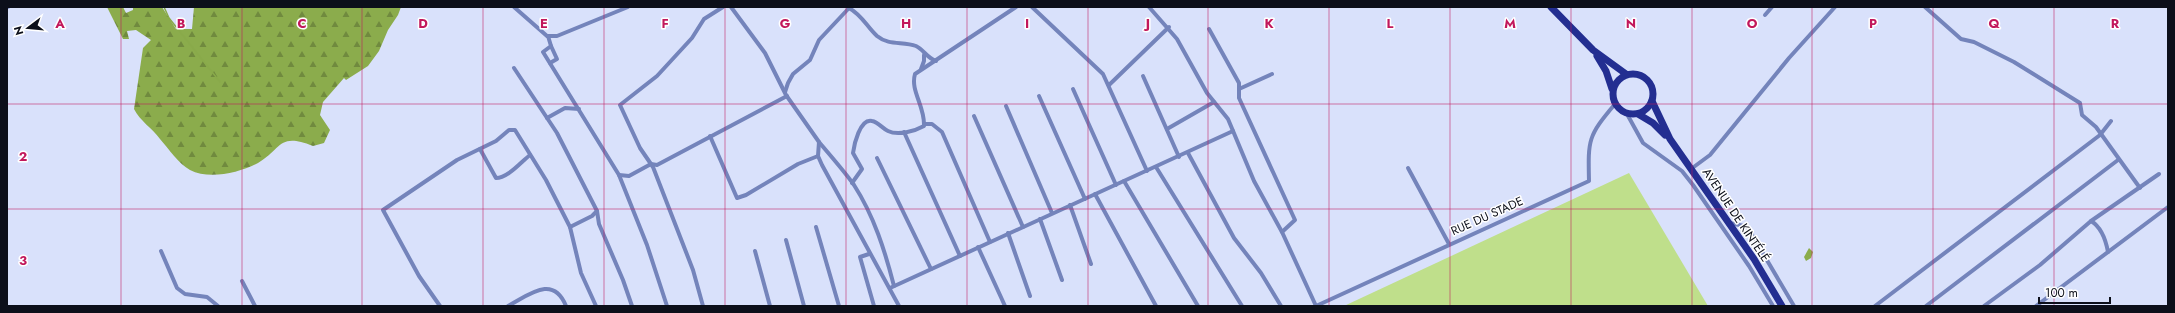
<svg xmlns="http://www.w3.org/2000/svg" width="2175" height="313" font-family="Jost,sans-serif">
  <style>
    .grass { fill: #bfdf8b }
    .forest { fill: url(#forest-firs) }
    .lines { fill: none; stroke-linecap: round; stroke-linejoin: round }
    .stream { stroke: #89aa4a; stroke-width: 1.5 }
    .street { stroke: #7484bb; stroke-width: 4 }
    .primary { stroke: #232e91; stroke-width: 7 }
    .grid { fill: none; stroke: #c2185b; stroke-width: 1; stroke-opacity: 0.55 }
    .labels { text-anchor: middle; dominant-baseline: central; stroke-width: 3; stroke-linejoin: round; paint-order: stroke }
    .street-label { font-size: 12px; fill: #0c0f1a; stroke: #fff }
    .grid-label { font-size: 13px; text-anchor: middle; font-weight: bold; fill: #c2185b; stroke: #fff; stroke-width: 3; stroke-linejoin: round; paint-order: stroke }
  </style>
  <defs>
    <pattern id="forest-firs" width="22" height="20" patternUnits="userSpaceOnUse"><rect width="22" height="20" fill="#8bac4c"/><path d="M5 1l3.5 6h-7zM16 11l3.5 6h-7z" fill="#708a3e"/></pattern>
  </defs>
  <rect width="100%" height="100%" fill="#d9e1fb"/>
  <path class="grass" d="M 1629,173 L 1708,306 L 1344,306 Z"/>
  <g class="forest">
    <path d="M 107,7 L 123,7 L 126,13 L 133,10 L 133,7 L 162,7 L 176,29 L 192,29 L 194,7 L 401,7 L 398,15 L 388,30 L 379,51 L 368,66 L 346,80 L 344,78 L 323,102 L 320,115 L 330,130 L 324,143 L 313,146 C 278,132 282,149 258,163 C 239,173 209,180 190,170 C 179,164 168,148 160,139 C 152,128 140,121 134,109 L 143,48 L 151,40 L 136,30 L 127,31 L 129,39 L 123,39 Z"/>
    <path d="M 1809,248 L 1813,252 L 1811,258 L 1806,261 L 1804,257 Z"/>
  </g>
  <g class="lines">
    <path class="stream" d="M 164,7 L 169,18 L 220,82"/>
    <g class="street">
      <path d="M 7,7 L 8,7"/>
      <path d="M 514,7 L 547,36 L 557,36 L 628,7"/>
      <path d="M 731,7 L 765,53 L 786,95 L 819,142 L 818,156 L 822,165 L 899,306"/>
      <path d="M 1032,7 L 1103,74 L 1147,171"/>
      <path d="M 1149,7 L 1177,39 L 1207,93 L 1228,119 L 1254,181 L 1282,232 L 1316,306"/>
      <path d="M 1925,7 L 1961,39 L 1974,42 L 2014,62 L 2080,103 L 2082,115 L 2096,127 L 2140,188"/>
      <path d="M 849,8 C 862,15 867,27 877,36 C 889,46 903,41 916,46 C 924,50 927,58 936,61"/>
      <path d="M 1765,15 L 1772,7"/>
      <path d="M 1209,29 L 1239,83 L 1239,98 L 1295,220 L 1282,232"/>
      <path d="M 548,36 L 551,46 L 543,52 L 619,175 L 647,245 L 667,306"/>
      <path d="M 550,63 L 557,59 L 551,46"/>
      <path d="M 514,68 L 557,133 L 597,211 L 599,224 L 623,280 L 632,306"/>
      <path d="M 921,69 L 924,61 L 924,55"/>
      <path d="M 1143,76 L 1179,157"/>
      <path d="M 1109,85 L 1169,27"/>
      <path d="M 1073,89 L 1116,185"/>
      <path d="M 1239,89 L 1272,74"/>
      <path d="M 785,92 L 788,83 L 793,74 L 810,60 L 819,40 L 850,7"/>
      <path d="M 1039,96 L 1085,199"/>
      <path d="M 1006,106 L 1052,213"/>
      <path d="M 1627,114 L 1643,143 L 1682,171 L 1693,185 L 1749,266 L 1773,306"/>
      <path d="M 974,116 L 1023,227"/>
      <path d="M 547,118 L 565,108 L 579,109"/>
      <path d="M 924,124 L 932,124 L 942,132 L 990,242"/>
      <path d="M 1167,129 L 1214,102"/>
      <path d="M 904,132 L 960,256"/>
      <path d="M 710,136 L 737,198 L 746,195 L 798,164 L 818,156"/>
      <path d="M 819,142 C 829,154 845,172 854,185 C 874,216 885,251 894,286"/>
      <path d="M 480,149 L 496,178 C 508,178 521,162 530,155"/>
      <path d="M 1188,153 L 1234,238 L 1261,273 L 1281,306"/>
      <path d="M 877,158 L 931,269"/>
      <path d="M 1156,167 L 1242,306"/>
      <path d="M 1408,168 L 1449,244"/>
      <path d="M 1691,169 L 1710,155 L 1789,58 L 1835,7"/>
      <path d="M 619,175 L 629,176 L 651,164 L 657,165 L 787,96"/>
      <path d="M 1124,181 L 1198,306"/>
      <path d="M 852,183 L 862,169 L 853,153 C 854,145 860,118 872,121 C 878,122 882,128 888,131 C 898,136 915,131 924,126 C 925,106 910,91 915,74 L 1016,7"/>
      <path d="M 1095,194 L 1156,306"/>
      <path d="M 1070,205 L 1091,264"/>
      <path d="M 1040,219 L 1062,280"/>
      <path d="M 2091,221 C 2101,227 2106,241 2108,252"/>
      <path d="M 1730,223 L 1744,226 L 1748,228 L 1794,306"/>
      <path d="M 570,227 L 592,216 L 597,211"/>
      <path d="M 816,227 L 839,306"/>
      <path d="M 1008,233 L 1030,296"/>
      <path d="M 786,240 L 804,306"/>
      <path d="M 978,247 L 1005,306"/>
      <path d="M 161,251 L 177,288 L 185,294 L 207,297 L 218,306"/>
      <path d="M 755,251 L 770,306"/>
      <path d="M 869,254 L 860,257 L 874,306"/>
      <path d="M 242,281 L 255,306"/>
      <path d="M 890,288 L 1233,131"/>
      <path d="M 440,306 L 419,276 L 383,210 L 457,160 L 496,141 L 509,130 L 515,130 L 546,180 L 570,227 L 581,273 L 596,306"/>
      <path d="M 508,306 C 529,295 553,274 566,306"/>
      <path d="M 703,306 L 693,270 L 653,167 L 640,148 L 620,105 L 657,76 L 692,38 L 704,19 L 723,7"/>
      <path d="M 1316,306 L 1589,181 C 1588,139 1588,136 1615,104"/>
      <path d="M 1875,306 L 2100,135 L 2111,121"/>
      <path d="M 1926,306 L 2118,160"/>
      <path d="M 1984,306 L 2040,265 L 2091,221 L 2159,174"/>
      <path d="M 2036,306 L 2168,207"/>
    </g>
    <g class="primary">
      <path d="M 1551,7 L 1593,50 L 1626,74"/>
      <path d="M 1597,56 L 1606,71 L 1612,89"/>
      <circle cx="1633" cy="94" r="20"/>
      <path d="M 1652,101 L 1670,139 L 1754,259 L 1782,306"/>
      <path d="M 1638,114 L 1653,123 L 1665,135"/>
    </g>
  </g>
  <path class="grid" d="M 121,7 L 121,306M 242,7 L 242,306M 362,7 L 362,306M 483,7 L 483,306M 604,7 L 604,306M 725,7 L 725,306M 846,7 L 846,306M 967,7 L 967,306M 1088,7 L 1088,306M 1208,7 L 1208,306M 1329,7 L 1329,306M 1450,7 L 1450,306M 1571,7 L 1571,306M 1692,7 L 1692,306M 1812,7 L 1812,306M 1933,7 L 1933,306M 2054,7 L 2054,306M 7,104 L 2168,104M 7,209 L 2168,209"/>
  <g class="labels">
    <g class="street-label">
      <text transform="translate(1736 215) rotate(56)">AVENUE DE KINTÉLÉ</text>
      <text transform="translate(1487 216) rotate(-24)">RUE DU STADE</text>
    </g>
  </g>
  <g class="grid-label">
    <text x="60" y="28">A</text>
    <text x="181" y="28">B</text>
    <text x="302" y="28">C</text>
    <text x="423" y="28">D</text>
    <text x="544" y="28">E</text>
    <text x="665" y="28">F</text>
    <text x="785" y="28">G</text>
    <text x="906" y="28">H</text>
    <text x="1027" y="28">I</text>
    <text x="1148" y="28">J</text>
    <text x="1269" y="28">K</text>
    <text x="1390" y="28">L</text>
    <text x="1510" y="28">M</text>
    <text x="1631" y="28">N</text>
    <text x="1752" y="28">O</text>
    <text x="1873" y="28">P</text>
    <text x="1994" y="28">Q</text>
    <text x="2115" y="28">R</text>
    <text x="23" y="161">2</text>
    <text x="23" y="265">3</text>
  </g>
  <rect width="2175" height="313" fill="none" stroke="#0c0f1a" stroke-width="16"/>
  <g transform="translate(28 28) rotate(254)" stroke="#ffffff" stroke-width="3" paint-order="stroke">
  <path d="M0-3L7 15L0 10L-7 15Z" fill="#0c0f1a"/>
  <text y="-6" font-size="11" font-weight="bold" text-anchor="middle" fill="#0c0f1a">N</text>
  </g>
  <path d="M2039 297v6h71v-6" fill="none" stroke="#0c0f1a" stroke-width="2"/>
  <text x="2045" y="297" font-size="12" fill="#0c0f1a" stroke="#ffffff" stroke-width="3" paint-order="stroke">100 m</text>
</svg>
